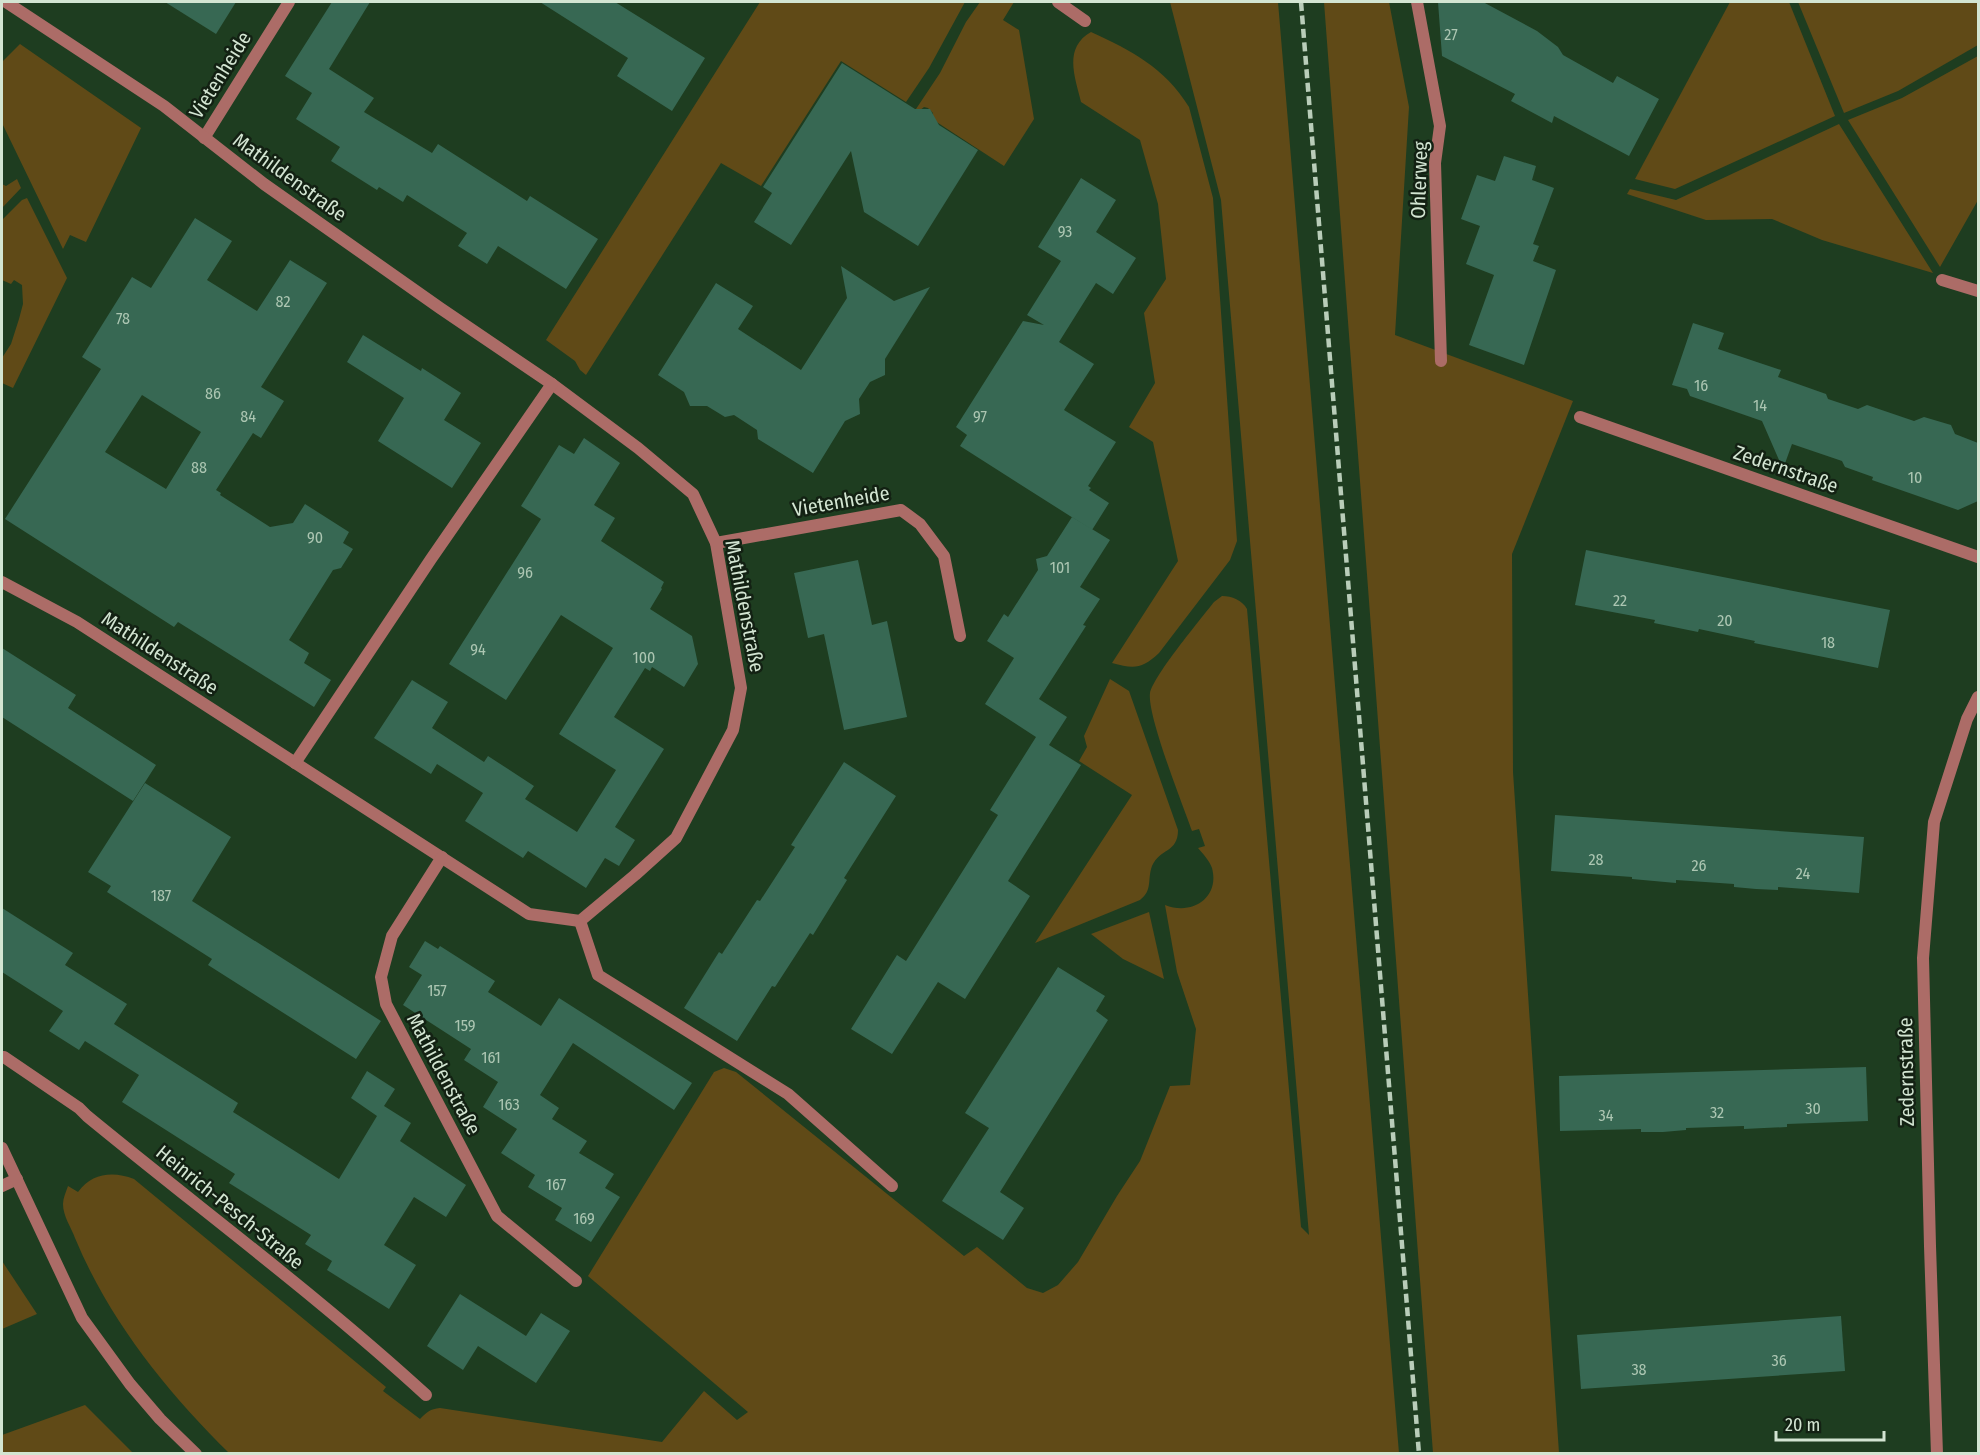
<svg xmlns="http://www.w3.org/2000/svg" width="1980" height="1455" font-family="'Fira Sans Condensed',sans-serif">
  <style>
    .green { fill: #604a17 }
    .building { fill: #376853; fill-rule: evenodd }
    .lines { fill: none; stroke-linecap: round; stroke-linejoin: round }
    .minor { stroke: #ac6c67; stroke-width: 12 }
    .tertiary { stroke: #ac6c67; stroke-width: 12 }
    .rail { stroke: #b9cdb9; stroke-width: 4.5; stroke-dasharray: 9 4.5; stroke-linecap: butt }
    .labels { text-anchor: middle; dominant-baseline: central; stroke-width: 5; stroke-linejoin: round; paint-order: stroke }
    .number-label { font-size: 16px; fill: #acc6b2 }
    .street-label { font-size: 20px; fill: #d3e5d2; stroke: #132113 }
  </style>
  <rect width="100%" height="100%" fill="#1e3d20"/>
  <g class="green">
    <path d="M 760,2 L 965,2 L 929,68 L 906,102 L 841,61 L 761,186 L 721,163 L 586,375 L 580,370 L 575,361 L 546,340 Z"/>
    <path d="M 980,2 L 1014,2 L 1003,20 L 1019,30 L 1034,119 L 1004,166 L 932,119 L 933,113 L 928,108 L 924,107 L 919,111 L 916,109 L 940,73 L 966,22 Z"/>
    <path d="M 1170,2 L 1278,2 L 1399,1453 L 229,1453 C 167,1392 109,1320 75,1238 C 71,1227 63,1216 63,1204 C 63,1198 66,1192 68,1186 L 78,1192 C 92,1173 113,1171 134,1179 L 386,1387 L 383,1391 L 420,1419 C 427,1412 430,1409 440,1408 L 662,1442 L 704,1391 L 737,1420 L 748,1412 L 588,1276 L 714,1072 L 724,1068 L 736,1072 L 964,1256 L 977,1247 L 1027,1288 L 1043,1293 L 1058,1285 L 1078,1262 L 1117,1196 L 1140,1161 L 1170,1086 L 1190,1085 L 1196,1029 L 1177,972 L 1165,905 C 1192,916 1220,898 1212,868 C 1209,860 1203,854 1198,848 L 1205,846 L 1199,829 L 1192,831 C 1183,805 1147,716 1150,693 C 1154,675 1200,620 1214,602 L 1222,596 C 1232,596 1242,600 1247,609 L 1301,1227 L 1309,1235 L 1221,200 Z"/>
    <path d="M 1324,2 L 1389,2 L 1409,107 L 1395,335 L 1573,401 L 1512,554 L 1513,772 L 1559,1453 L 1433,1453 Z"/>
    <path d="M 1730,2 L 1789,2 L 1835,116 L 1675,189 L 1635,179 Z"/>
    <path d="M 1798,2 L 1978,2 L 1978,45 L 1898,91 L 1844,113 Z"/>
    <path d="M 1091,32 C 1132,51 1164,67 1189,107 L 1213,198 L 1237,541 L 1230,560 L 1159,653 C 1142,669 1134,669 1112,663 L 1178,561 L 1153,442 L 1129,427 L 1155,383 L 1144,313 L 1166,279 L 1158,204 L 1140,140 L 1081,102 C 1075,77 1063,48 1091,32 Z"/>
    <path d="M 20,44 L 141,128 L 86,242 L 70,235 L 63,249 L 2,123 L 2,62 Z"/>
    <path d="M 1978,56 L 1978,200 L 1940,267 L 1848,120 L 1902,98 Z"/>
    <path d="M 1839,124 L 1933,273 L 1822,240 L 1772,219 L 1706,220 L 1627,194 L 1630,189 L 1676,200 Z"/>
    <path d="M 17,179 L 21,188 L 2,208 L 2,184 L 6,186 Z"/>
    <path d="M 27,198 L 67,278 L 13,388 L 2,383 L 2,358 L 11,344 L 19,319 L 23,304 L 22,285 L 14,280 L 11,284 L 2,280 L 2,220 L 22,200 Z"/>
    <path d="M 1110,679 L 1129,691 L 1178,830 C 1178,853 1160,848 1152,866 C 1147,880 1153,890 1140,900 L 1035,943 L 1132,795 L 1079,761 L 1087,747 L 1084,736 Z"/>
    <path d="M 1149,912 L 1164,979 L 1123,959 L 1091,934 Z"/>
    <path d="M 2,1261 L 37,1314 L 2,1329 Z"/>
    <path d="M 85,1405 L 133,1453 L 2,1453 L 2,1435 Z"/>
  </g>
  <g class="building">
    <path d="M 165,2 L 236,2 L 216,34 Z"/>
    <path d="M 332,2 L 370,2 L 329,69 L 374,98 L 364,112 L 432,153 L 438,144 L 527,201 L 530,196 L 598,239 L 566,289 L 498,246 L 487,264 L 458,246 L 467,233 L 407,195 L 403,202 L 379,187 L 377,190 L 331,161 L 340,147 L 296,119 L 312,93 L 285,76 Z"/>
    <path d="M 540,2 L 615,2 L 705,58 L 672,111 L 617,76 L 628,58 Z"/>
    <path d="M 1438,2 L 1483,2 L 1537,31 L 1558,47 L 1563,55 L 1613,83 L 1617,76 L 1659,99 L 1629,156 L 1554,116 L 1552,123 L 1511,101 L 1515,94 L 1442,56 Z"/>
    <path d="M 842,63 L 915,109 L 930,109 L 939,125 L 978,150 L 918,246 L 864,212 L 851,151 L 791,245 L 754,222 L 772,193 L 763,187 Z"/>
    <path d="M 1504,156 L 1536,166 L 1532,180 L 1554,188 L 1533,244 L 1539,246 L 1533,261 L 1556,270 L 1524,365 L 1469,345 L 1494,275 L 1466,264 L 1480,226 L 1461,219 L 1477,175 L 1495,181 Z"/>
    <path d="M 1081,178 L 1116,200 L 1096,232 L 1136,258 L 1113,294 L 1096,283 L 1059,342 L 1094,364 L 1064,410 L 1116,442 L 1088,486 L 1091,488 L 1089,490 L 1109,503 L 1092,530 L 960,446 L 967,435 L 956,427 L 1023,321 L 1044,325 L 1027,315 L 1061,261 L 1038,247 Z"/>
    <path d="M 195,218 L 232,241 L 207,280 L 257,311 L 290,260 L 327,283 L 261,387 L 284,401 L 261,438 L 253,433 L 216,490 L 221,493 L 220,495 L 270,527 L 293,523 L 305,504 L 349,532 L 343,543 L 353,549 L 341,568 L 333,570 L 289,640 L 309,653 L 304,663 L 331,680 L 314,707 L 178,622 L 174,627 L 5,519 L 101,369 L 82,357 L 132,277 L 151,288 ZM 142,395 L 201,432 L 166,489 L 105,452 Z"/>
    <path d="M 841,266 L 894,301 L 930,287 L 885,359 L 885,375 L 870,382 L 859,399 L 860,414 L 845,421 L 813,473 L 758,439 L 757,430 L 734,415 L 725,417 L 707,406 L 690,406 L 684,392 L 658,375 L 716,283 L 753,306 L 738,329 L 801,370 L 847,298 Z"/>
    <path d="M 1693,323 L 1724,333 L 1718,349 L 1781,370 L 1778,377 L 1826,394 L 1828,399 L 1858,409 L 1867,405 L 1914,421 L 1924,417 L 1951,425 L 1955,434 L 1978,443 L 1978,501 L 1958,510 L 1872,480 L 1873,477 L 1845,467 L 1842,461 L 1792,444 L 1783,469 L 1762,421 L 1690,396 L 1687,389 L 1672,385 Z"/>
    <path d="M 363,335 L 421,371 L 422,368 L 461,393 L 444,420 L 481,443 L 452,488 L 378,441 L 404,398 L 347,362 Z"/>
    <path d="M 584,438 L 620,463 L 594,505 L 615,518 L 601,541 L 664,582 L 661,588 L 662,589 L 650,609 L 692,636 L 698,664 L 684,687 L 652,667 L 650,671 L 645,668 L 614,717 L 664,749 L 615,827 L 635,840 L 619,866 L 605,858 L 586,888 L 528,851 L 523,858 L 465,821 L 483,793 L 437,764 L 431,774 L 374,738 L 412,680 L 448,702 L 432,728 L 484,762 L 488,756 L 534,786 L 525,799 L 577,832 L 616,770 L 559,734 L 613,648 L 561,615 L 506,700 L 449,664 L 541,519 L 521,506 L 559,445 L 574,454 Z"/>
    <path d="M 1072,517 L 1110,540 L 1080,587 L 1100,599 L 1083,625 L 1086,626 L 1039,699 L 1067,717 L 1049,745 L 1081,765 L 1008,881 L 1030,896 L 965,999 L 938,982 L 892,1054 L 851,1029 L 897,955 L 906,961 L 998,815 L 990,810 L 1036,737 L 985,704 L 1014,658 L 987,641 L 1004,614 L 1008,617 L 1038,570 L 1036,559 L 1047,556 Z"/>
    <path d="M 1586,550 L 1890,610 L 1878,668 L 1754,643 L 1755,641 L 1699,629 L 1698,632 L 1654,623 L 1655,620 L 1575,605 Z"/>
    <path d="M 858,560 L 872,625 L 887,621 L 907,717 L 844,730 L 824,634 L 808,638 L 794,573 Z"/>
    <path d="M 2,648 L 76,695 L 68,708 L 156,765 L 133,801 L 2,717 Z"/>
    <path d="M 844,762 L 896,796 L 844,878 L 847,880 L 813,935 L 810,933 L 775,987 L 772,986 L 737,1041 L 684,1008 L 719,952 L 722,954 L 757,900 L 760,901 L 795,847 L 791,845 Z"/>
    <path d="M 145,783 L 231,837 L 192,901 L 381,1021 L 356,1059 L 208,965 L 212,959 L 107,892 L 111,886 L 88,872 Z"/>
    <path d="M 1555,815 L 1864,837 L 1859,893 L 1778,887 L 1778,890 L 1756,889 L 1734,887 L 1734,884 L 1676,880 L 1676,883 L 1632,879 L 1632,877 L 1551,871 Z"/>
    <path d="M 2,908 L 73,953 L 65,965 L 127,1004 L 114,1024 L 238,1103 L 233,1112 L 339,1179 L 377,1116 L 351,1098 L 367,1071 L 395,1089 L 384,1106 L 411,1123 L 400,1141 L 466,1185 L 446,1217 L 414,1197 L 384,1245 L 416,1265 L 389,1309 L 327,1270 L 332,1261 L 305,1244 L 311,1235 L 229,1183 L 235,1174 L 122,1102 L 139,1075 L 85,1041 L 79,1050 L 49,1031 L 63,1011 L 2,972 Z"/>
    <path d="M 425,941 L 438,949 L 440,946 L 495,981 L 488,992 L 541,1026 L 559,998 L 692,1083 L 674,1110 L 573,1043 L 540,1095 L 559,1108 L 552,1119 L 587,1141 L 579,1153 L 614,1174 L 605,1188 L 620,1197 L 591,1242 L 555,1220 L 562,1208 L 528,1187 L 535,1175 L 501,1153 L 517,1129 L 483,1107 L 498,1082 L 464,1060 L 471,1049 L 403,1005 L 422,975 L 409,967 Z"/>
    <path d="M 1058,967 L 1105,996 L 1096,1011 L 1108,1020 L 1000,1192 L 1024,1208 L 1003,1240 L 942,1201 L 989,1128 L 965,1113 Z"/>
    <path d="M 1866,1067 L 1868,1121 L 1787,1124 L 1787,1127 L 1764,1128 L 1744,1129 L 1744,1126 L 1686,1128 L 1686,1130 L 1663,1132 L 1641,1132 L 1641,1129 L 1560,1131 L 1559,1076 Z"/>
    <path d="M 460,1294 L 526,1336 L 541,1313 L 570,1331 L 536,1383 L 478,1346 L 463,1370 L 427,1346 Z"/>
    <path d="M 1841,1316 L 1845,1371 L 1581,1389 L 1577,1335 Z"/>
  </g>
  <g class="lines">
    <g class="minor">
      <path d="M 1058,2 L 1085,21"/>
      <path d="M 1417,2 L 1440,126 L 1435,163 L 1441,361"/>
      <path d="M 204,138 L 289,2"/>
      <path d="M 1942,280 L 1978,291"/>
      <path d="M 1580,417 L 1978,557"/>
      <path d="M 716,543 L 901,510 L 920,524 L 944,556 L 960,636"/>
      <path d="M 2,582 L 77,622 L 529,914 L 580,921 L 635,875 L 676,838 L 733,730 L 741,688 L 716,543 L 693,494 L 638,448 L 552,384 L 440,308 L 264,184 L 164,106 L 6,2"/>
      <path d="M 295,763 L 431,559 L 552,384"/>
      <path d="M 442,857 L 392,936 L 381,977 L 386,1004 L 497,1216 L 576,1281"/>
      <path d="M 580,921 L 598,975 L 788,1094 L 892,1186"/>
      <path d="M 4,1057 L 79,1108 L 87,1116 C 200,1209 318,1296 426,1395"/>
      <path d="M 2,1186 L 17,1179"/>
      <path d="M 1937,1454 L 1930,1246 L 1923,958 L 1934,822 L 1967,719 L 1978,697"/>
    </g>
    <path class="tertiary" d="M 2,1148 L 82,1318 L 130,1384 L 160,1419 L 196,1454"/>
    <path class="rail" d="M 1301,2 L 1419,1454"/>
  </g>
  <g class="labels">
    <g class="number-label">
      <text x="1451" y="34">27</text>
      <text x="1065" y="231">93</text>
      <text x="283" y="301">82</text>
      <text x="123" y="318">78</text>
      <text x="1701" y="385">16</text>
      <text x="213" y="393">86</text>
      <text x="1760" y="405">14</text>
      <text x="248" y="416">84</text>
      <text x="980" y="416">97</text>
      <text x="199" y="467">88</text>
      <text x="1915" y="477">10</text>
      <text x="315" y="537">90</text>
      <text x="1060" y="567">101</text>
      <text x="525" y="572">96</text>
      <text x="1620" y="600">22</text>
      <text x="1725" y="620">20</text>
      <text x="1828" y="642">18</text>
      <text x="478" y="649">94</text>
      <text x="644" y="657">100</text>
      <text x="1596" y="859">28</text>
      <text x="1699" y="865">26</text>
      <text x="1803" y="873">24</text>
      <text x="161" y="895">187</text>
      <text x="437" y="990">157</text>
      <text x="465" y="1025">159</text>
      <text x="491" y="1057">161</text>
      <text x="509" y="1104">163</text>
      <text x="1813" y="1108">30</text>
      <text x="1717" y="1112">32</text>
      <text x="1606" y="1115">34</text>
      <text x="556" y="1184">167</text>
      <text x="584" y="1218">169</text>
      <text x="1779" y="1360">36</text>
      <text x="1639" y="1369">38</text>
    </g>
    <g class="street-label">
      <text transform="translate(220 75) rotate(-58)">Vietenheide</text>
      <text transform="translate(290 177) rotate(36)">Mathildenstraße</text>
      <text transform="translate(1419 180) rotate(-88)">Ohlerweg</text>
      <text transform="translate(1786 469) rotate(19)">Zedernstraße</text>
      <text transform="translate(841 501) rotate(-10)">Vietenheide</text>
      <text transform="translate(745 606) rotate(79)">Mathildenstraße</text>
      <text transform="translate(160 653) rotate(33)">Mathildenstraße</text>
      <text transform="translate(1906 1072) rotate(-91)">Zedernstraße</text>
      <text transform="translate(444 1074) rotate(62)">Mathildenstraße</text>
      <text transform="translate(230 1207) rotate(39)">Heinrich-Pesch-Straße</text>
    </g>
  </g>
  <rect width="1980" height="1455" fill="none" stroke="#d3e5d2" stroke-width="6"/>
  <path d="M1776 1431v9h108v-9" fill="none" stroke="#d3e5d2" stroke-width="3"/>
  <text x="1785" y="1431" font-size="18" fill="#d3e5d2" stroke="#132113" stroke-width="4.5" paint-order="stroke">20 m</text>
</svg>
